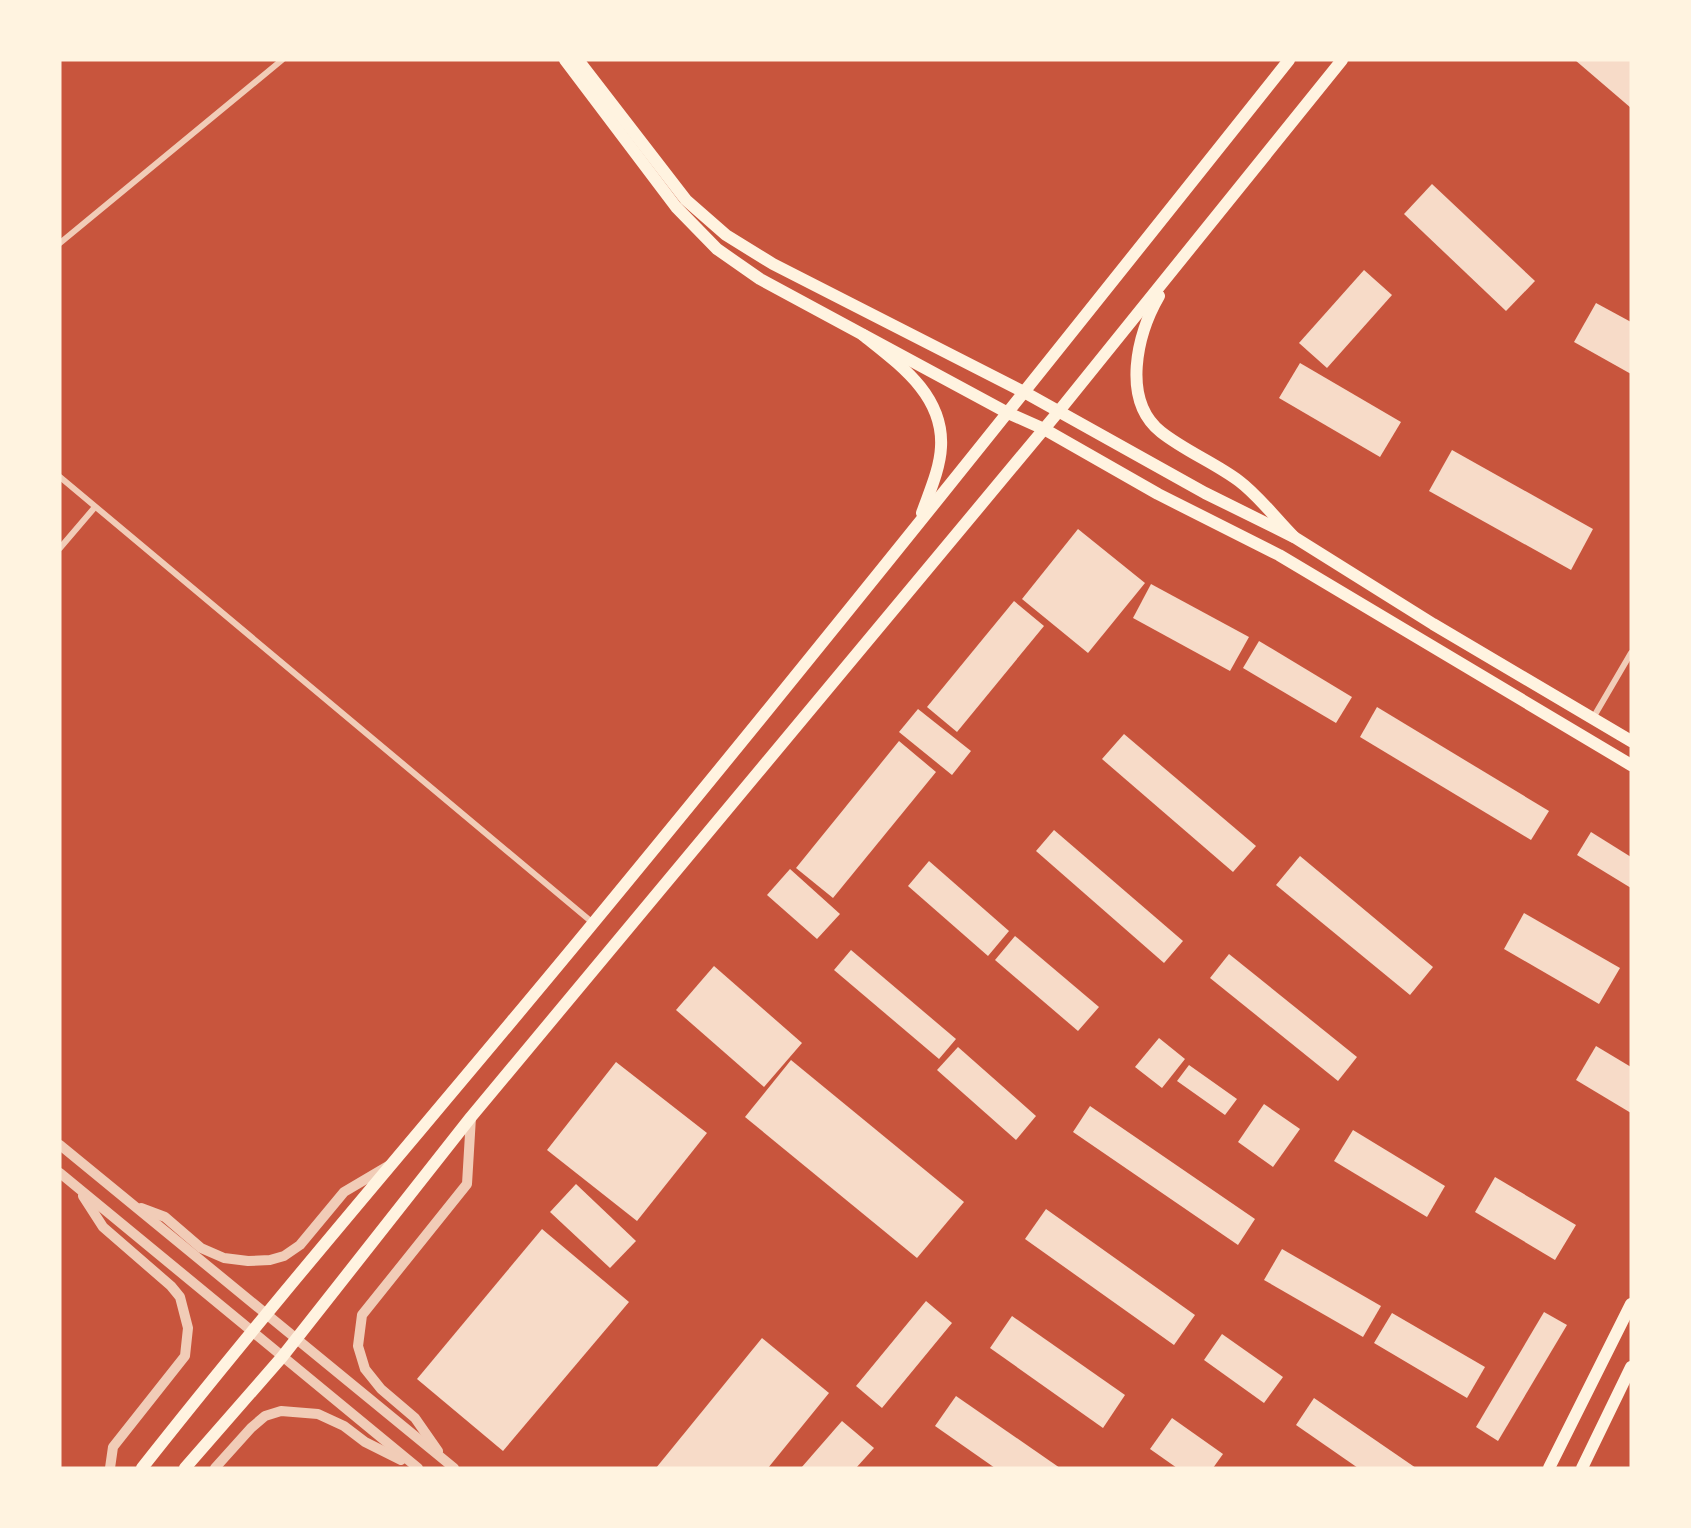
<svg xmlns="http://www.w3.org/2000/svg" width="1691" height="1528" font-family="Raleway,sans-serif">
  <style>
    .building { fill: #f7dbc8 }
    .lines { fill: none; stroke-linecap: round; stroke-linejoin: round }
    .minor { stroke: #f1ccb7; stroke-width: 6 }
    .tertiary { stroke: #f1ccb7; stroke-width: 10 }
    .secondary { stroke: #fff3e0; stroke-width: 12 }
    .primary { stroke: #fff3e0; stroke-width: 12 }
  </style>
  <rect width="100%" height="100%" fill="#c8553d"/>
  <g class="building">
    <path d="M 1575,60 L 1631,60 L 1631,108 Z"/>
    <path d="M 1432,184 L 1535,281 L 1506,311 L 1404,214 Z"/>
    <path d="M 1364,270 L 1392,295 L 1327,368 L 1299,343 Z"/>
    <path d="M 1596,303 L 1631,322 L 1631,374 L 1574,342 Z"/>
    <path d="M 1300,363 L 1401,422 L 1380,457 L 1279,398 Z"/>
    <path d="M 1452,450 L 1593,529 L 1571,570 L 1429,491 Z"/>
    <path d="M 1078,529 L 1145,583 L 1088,653 L 1022,599 Z"/>
    <path d="M 1151,584 L 1249,637 L 1230,671 L 1133,618 Z"/>
    <path d="M 1014,601 L 1044,626 L 957,732 L 927,707 Z"/>
    <path d="M 1259,641 L 1352,697 L 1336,723 L 1243,668 Z"/>
    <path d="M 1377,707 L 1549,811 L 1531,840 L 1360,737 Z"/>
    <path d="M 918,709 L 971,751 L 952,775 L 899,732 Z"/>
    <path d="M 1124,734 L 1256,846 L 1233,872 L 1102,759 Z"/>
    <path d="M 899,741 L 936,772 L 833,898 L 796,868 Z"/>
    <path d="M 1054,830 L 1183,941 L 1164,963 L 1036,851 Z"/>
    <path d="M 1591,832 L 1631,857 L 1631,888 L 1577,855 Z"/>
    <path d="M 1300,856 L 1433,967 L 1410,995 L 1276,885 Z"/>
    <path d="M 929,861 L 1009,931 L 988,956 L 908,886 Z"/>
    <path d="M 790,869 L 840,914 L 817,939 L 767,895 Z"/>
    <path d="M 1524,913 L 1620,968 L 1599,1004 L 1504,949 Z"/>
    <path d="M 1015,936 L 1099,1007 L 1078,1031 L 995,960 Z"/>
    <path d="M 851,950 L 956,1039 L 939,1059 L 834,970 Z"/>
    <path d="M 1229,954 L 1357,1057 L 1338,1081 L 1210,978 Z"/>
    <path d="M 714,966 L 802,1043 L 764,1087 L 676,1010 Z"/>
    <path d="M 1159,1038 L 1185,1059 L 1162,1088 L 1135,1067 Z"/>
    <path d="M 1596,1046 L 1631,1067 L 1631,1113 L 1576,1080 Z"/>
    <path d="M 958,1047 L 1036,1116 L 1016,1140 L 937,1070 Z"/>
    <path d="M 791,1060 L 964,1202 L 917,1258 L 745,1117 Z"/>
    <path d="M 616,1062 L 707,1133 L 637,1221 L 547,1150 Z"/>
    <path d="M 1189,1065 L 1237,1099 L 1225,1115 L 1177,1081 Z"/>
    <path d="M 1264,1104 L 1300,1129 L 1273,1167 L 1238,1142 Z"/>
    <path d="M 1090,1106 L 1255,1219 L 1238,1245 L 1073,1132 Z"/>
    <path d="M 1353,1130 L 1445,1186 L 1427,1217 L 1334,1161 Z"/>
    <path d="M 1495,1177 L 1576,1225 L 1555,1260 L 1475,1212 Z"/>
    <path d="M 576,1184 L 636,1241 L 610,1268 L 550,1212 Z"/>
    <path d="M 1046,1209 L 1195,1315 L 1174,1345 L 1025,1239 Z"/>
    <path d="M 542,1229 L 629,1302 L 503,1451 L 417,1379 Z"/>
    <path d="M 1282,1249 L 1381,1306 L 1363,1337 L 1264,1280 Z"/>
    <path d="M 926,1301 L 952,1323 L 882,1408 L 856,1386 Z"/>
    <path d="M 1544,1312 L 1567,1325 L 1498,1441 L 1476,1427 Z"/>
    <path d="M 1392,1313 L 1485,1367 L 1467,1398 L 1374,1343 Z"/>
    <path d="M 1012,1316 L 1125,1395 L 1103,1428 L 990,1348 Z"/>
    <path d="M 1222,1334 L 1283,1377 L 1264,1403 L 1204,1360 Z"/>
    <path d="M 762,1338 L 829,1393 L 768,1468 L 656,1468 Z"/>
    <path d="M 956,1396 L 1060,1468 L 995,1468 L 935,1426 Z"/>
    <path d="M 1314,1398 L 1416,1468 L 1358,1468 L 1296,1425 Z"/>
    <path d="M 1172,1418 L 1223,1454 L 1213,1468 L 1177,1468 L 1150,1449 Z"/>
    <path d="M 842,1421 L 874,1448 L 856,1468 L 801,1468 Z"/>
  </g>
  <g class="lines">
    <g class="minor">
      <path d="M 60,243 L 282,60"/>
      <path d="M 60,477 L 593,923"/>
      <path d="M 60,548 L 95,507"/>
      <path d="M 1593,718 L 1631,653"/>
    </g>
    <g class="tertiary">
      <path d="M 60,1145 L 454,1468"/>
      <path d="M 60,1173 L 418,1468"/>
      <path d="M 83,1196 L 103,1227 L 171,1286 L 180,1297 L 188,1328 L 185,1356 L 113,1447 L 110,1468"/>
      <path d="M 141,1208 L 165,1217 L 201,1248 L 224,1258 L 248,1261 L 270,1260 L 284,1256 L 300,1245 L 344,1192 L 388,1166"/>
      <path d="M 438,1451 L 415,1418 L 381,1389 L 365,1369 L 358,1346 L 362,1315 L 467,1184 L 471,1117"/>
      <path d="M 215,1468 L 251,1428 L 265,1416 L 281,1411 L 318,1414 L 344,1426 L 365,1442 L 401,1460"/>
    </g>
    <g class="secondary">
      <path d="M 565,60 L 676,207 L 717,249 L 760,279 L 1008,413 L 1044,429 L 1158,494 L 1279,555 L 1631,765"/>
      <path d="M 578,60 L 686,200 L 726,235 L 773,264 L 1024,392 L 1205,493 L 1294,537 L 1433,624 L 1631,741"/>
      <path d="M 1549,1468 L 1631,1304"/>
      <path d="M 1582,1468 L 1631,1367"/>
    </g>
    <g class="primary">
      <path d="M 1159,296 C 1137,334 1121,400 1161,432 C 1185,451 1215,463 1239,481 C 1259,496 1276,519 1294,537"/>
      <path d="M 863,335 C 899,364 944,395 941,447 C 940,469 929,493 922,513"/>
      <path d="M 142,1468 C 287,1284 441,1108 590,927 C 826,641 1058,350 1289,60"/>
      <path d="M 185,1468 L 282,1357 L 471,1117 L 1059,411 L 1342,60"/>
    </g>
  </g>
  <rect width="1691" height="1528" fill="none" stroke="#fff3e0" stroke-width="123"/>
</svg>
